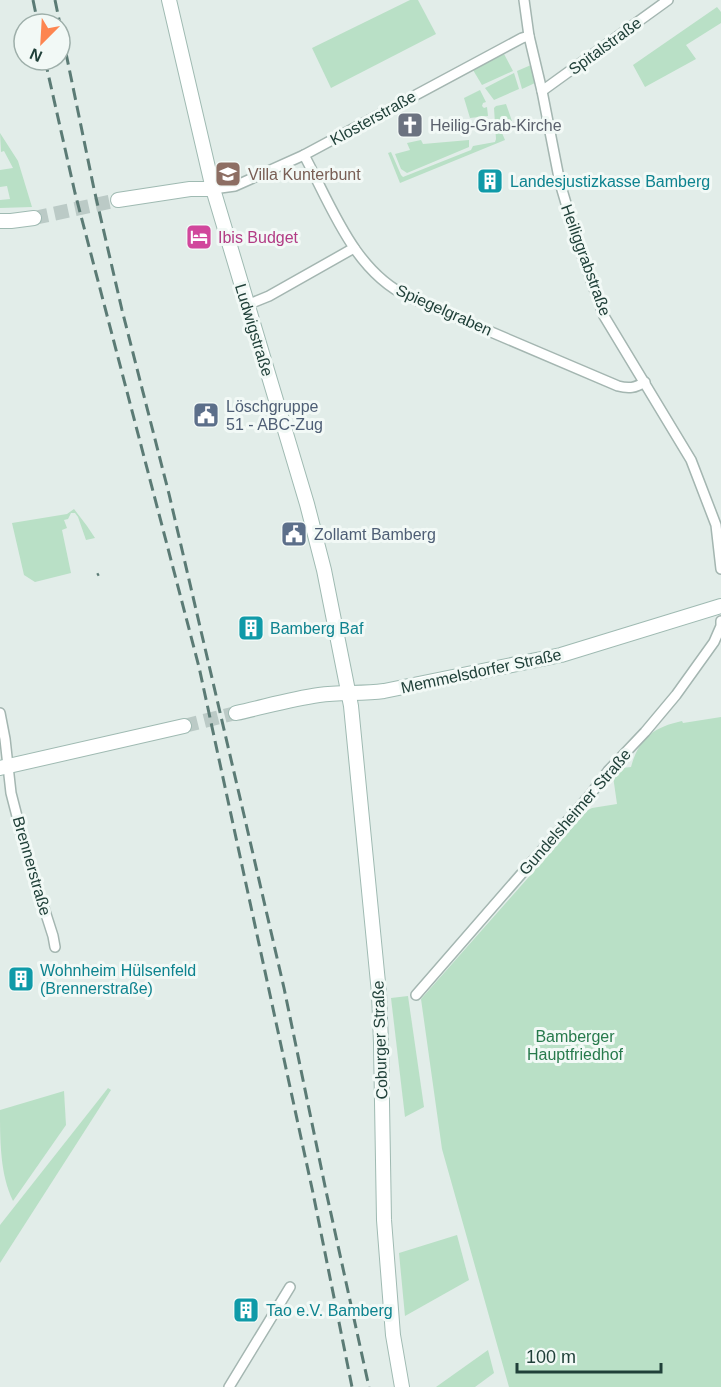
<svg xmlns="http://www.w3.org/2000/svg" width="721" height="1387" font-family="Helvetica,sans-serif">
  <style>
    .green { fill: #b9e0c6 }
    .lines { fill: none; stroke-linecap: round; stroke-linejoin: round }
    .secondary-tunnel { stroke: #bbcac6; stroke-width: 14; stroke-dasharray: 14 7; stroke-linecap: butt }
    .street-casing { stroke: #a4b6b1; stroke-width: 12 }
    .secondary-casing { stroke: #9fbab2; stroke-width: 16 }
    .street { stroke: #fff; stroke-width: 9 }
    .secondary { stroke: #fff; stroke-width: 14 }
    .rail { stroke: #5b7b75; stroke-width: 3; stroke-dasharray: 12 6; stroke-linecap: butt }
    .labels { text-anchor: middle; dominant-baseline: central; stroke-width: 6; stroke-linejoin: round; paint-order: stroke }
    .street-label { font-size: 16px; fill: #204039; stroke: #f2f9f6 }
    .worship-label { font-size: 16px; fill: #5b616d; stroke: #f2f9f6; text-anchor: start }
    .education-label { font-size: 16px; fill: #785e54; stroke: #f2f9f6; text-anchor: start }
    .culture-label { font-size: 16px; fill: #0d838f; stroke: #f2f9f6; text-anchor: start }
    .hotel-label { font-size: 16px; fill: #b23c85; stroke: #f2f9f6; text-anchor: start }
    .service-label { font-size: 16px; fill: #4e5e75; stroke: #f2f9f6; text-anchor: start }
    .park-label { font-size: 16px; fill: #277a4c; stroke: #f2f9f6 }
  </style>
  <rect width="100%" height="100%" fill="#e2ede9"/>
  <g class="green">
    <path d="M 410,0 L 418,0 L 436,34 L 331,88 L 312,48 Z"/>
    <path d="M 717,7 L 721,12 L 721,23 L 686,45 L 696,59 L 645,87 L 633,65 Z"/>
    <path d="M 504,54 L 513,71 L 482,85 L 473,70 Z"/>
    <path d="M 531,65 L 535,83 L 522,89 L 517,71 Z"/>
    <path d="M 514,73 L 519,89 L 494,100 L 485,88 Z"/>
    <path d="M 480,90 L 486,102 L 483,103 L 482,106 L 484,108 L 487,107 L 488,116 L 470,118 L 464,98 Z"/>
    <path d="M 506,104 L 512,121 L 499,126 L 505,140 L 400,183 L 388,153 L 391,152 L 401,175 L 403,177 L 471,150 L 473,146 L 495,142 L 496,139 L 494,108 L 496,106 Z"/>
    <path d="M 0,133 L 18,161 L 32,207 L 0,208 L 0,200 L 10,199 L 7,186 L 0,187 L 0,170 L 13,168 L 4,151 L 1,152 Z"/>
    <path d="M 421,140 L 423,144 L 469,140 L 469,147 L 407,173 L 401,169 L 395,154 L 410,150 L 407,143 Z"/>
    <path d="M 74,509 L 87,526 L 95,538 L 86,540 L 78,517 L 75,513 L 71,513 L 68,519 L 64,520 L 67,528 L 62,530 L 71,573 L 35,582 L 24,575 L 12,523 L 67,514 Z"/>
    <path d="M 721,717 L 721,1387 L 509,1387 L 442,1149 L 421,999 L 588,810 L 592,808 L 617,804 L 612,769 L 631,767 C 639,738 654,727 682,721 L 683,723 Z"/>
    <path d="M 408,996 L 424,1107 L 405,1117 L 391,998 Z"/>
    <path d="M 108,1088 L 111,1090 L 0,1263 L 0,1225 Z"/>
    <path d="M 64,1091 L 66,1125 L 13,1201 C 0,1175 0,1140 0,1110 Z"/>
    <path d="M 457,1235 L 469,1280 L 405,1316 L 399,1253 Z"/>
    <path d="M 488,1350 L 494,1373 L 475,1387 L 436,1387 Z"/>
  </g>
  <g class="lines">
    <g class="secondary-tunnel">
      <path d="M 34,218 L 118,200"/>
      <path d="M 184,726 L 236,713"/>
    </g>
    <defs>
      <g id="street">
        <path d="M 524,0 L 529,36 L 542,91 L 560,183 L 578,244 L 604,316 L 691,460 L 716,525 L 721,569"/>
        <path d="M 542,91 L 668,0"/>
        <path d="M 304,155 C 331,205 354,272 409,297 L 618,386 C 629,389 635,388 645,382"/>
        <path d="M 213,189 L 235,186 L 304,155 L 522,38 L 529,36"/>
        <path d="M 247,305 L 269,296 L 354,248"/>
        <path d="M 0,713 L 5,739 L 11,793 L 27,855 L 53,936 L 55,947"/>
        <path d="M 416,995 L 590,795 L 608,771 L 645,732 L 676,695 L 714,642 L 721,626 L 721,621"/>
        <path d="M 229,1387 L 290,1287"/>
      </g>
      <g id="secondary">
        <path d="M 169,0 L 213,189 L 307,504 L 324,570 L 351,706 L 379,993 L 381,1043 L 384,1220 L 393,1335 L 402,1387"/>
        <path d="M 118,200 L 190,189 L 213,189"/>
        <path d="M 0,221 L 11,221 L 34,218"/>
        <path d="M 236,713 C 264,707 291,699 319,695 C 340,692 362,694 384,691 L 561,655 L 721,606"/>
        <path d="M 0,768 L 184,726"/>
      </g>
    </defs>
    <use href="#street" class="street-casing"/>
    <use href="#secondary" class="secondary-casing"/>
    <use href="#street" class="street"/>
    <use href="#secondary" class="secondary"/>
    <g class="rail">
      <path d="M 33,0 L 38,24"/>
      <path d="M 55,0 L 94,189 L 122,310 L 169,494 L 244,815 L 284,988 L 326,1191 L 369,1387"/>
      <path d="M 45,60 L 75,193 L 199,667 L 313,1193 L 352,1387"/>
      <path d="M 97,575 L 99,574"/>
    </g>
  </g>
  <defs>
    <symbol id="church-square" viewBox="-11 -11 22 22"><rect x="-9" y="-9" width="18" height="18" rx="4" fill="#6b7280" stroke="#f2f9f6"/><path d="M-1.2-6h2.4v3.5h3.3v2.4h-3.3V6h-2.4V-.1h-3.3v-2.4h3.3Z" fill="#fff"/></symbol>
    <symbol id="school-square" viewBox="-11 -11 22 22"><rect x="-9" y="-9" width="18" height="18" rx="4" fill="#8d6e63" stroke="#f2f9f6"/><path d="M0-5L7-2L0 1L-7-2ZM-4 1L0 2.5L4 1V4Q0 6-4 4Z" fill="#fff"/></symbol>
    <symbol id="building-square" viewBox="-11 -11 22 22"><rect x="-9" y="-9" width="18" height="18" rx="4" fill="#0f9aa8" stroke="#f2f9f6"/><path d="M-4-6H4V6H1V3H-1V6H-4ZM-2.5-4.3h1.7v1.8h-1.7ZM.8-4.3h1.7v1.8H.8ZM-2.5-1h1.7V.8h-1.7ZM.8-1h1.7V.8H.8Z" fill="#fff"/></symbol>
    <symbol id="hotel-square" viewBox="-11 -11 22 22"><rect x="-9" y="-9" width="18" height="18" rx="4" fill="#d1479c" stroke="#f2f9f6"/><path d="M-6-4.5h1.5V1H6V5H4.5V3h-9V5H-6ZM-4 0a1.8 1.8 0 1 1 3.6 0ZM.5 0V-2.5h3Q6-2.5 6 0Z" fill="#fff"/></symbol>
    <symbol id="civic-square" viewBox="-11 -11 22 22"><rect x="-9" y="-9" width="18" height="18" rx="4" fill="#5c6f8a" stroke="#f2f9f6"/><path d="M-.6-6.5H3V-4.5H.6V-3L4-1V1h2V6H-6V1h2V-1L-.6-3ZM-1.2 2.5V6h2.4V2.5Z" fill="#fff"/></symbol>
  </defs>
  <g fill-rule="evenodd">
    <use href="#church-square" x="395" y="110" width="30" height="30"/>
    <use href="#school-square" x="213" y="159" width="30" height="30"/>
    <use href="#building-square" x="475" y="166" width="30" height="30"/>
    <use href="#hotel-square" x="184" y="222" width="30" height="30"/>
    <use href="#civic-square" x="191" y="400" width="30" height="30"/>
    <use href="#civic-square" x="279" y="519" width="30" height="30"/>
    <use href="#building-square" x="236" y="613" width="30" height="30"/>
    <use href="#building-square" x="6" y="964" width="30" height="30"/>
    <use href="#building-square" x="231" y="1295" width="30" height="30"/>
  </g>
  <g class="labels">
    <g class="street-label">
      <text transform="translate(605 46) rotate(-36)">Spitalstraße</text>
      <text transform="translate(373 118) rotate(-29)">Klosterstraße</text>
      <text transform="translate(586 260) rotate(70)">Heiliggrabstraße</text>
      <text transform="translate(444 310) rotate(24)">Spiegelgraben</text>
      <text transform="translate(254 330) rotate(73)">Ludwigstraße</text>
      <text transform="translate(481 671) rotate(-12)">Memmelsdorfer Straße</text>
      <text transform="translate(575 812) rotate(-49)">Gundelsheimer Straße</text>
      <text transform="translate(32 866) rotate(74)">Brennerstraße</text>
      <text transform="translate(380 1040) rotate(-92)">Coburger Straße</text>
    </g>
    <g class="worship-label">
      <text x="430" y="125">Heilig-Grab-Kirche</text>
    </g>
    <g class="education-label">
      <text x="248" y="174">Villa Kunterbunt</text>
    </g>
    <g class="culture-label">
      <text x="510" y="181">Landesjustizkasse Bamberg</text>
      <text x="270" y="628">Bamberg Baf</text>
      <text x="40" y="970">Wohnheim Hülsenfeld<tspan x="40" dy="18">(Brennerstraße)</tspan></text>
      <text x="266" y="1310">Tao e.V. Bamberg</text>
    </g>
    <g class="hotel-label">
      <text x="218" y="237">Ibis Budget</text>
    </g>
    <g class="service-label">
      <text x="226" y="406">Löschgruppe<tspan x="226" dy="18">51 - ABC-Zug</tspan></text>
      <text x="314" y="534">Zollamt Bamberg</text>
    </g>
    <g class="park-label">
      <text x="575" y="1036">Bamberger<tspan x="575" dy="18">Hauptfriedhof</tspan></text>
    </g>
  </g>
  <g transform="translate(42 42) rotate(204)"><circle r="28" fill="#f2f9f6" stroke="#9eafaa" stroke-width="1.5"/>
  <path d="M0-4.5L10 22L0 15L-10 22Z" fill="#fd8550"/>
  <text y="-9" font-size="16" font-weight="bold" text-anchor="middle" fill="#204039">N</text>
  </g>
  <path d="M517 1363v9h144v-9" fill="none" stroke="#204039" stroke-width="3"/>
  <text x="526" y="1363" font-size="18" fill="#204039" stroke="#f2f9f6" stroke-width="4.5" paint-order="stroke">100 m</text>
</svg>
